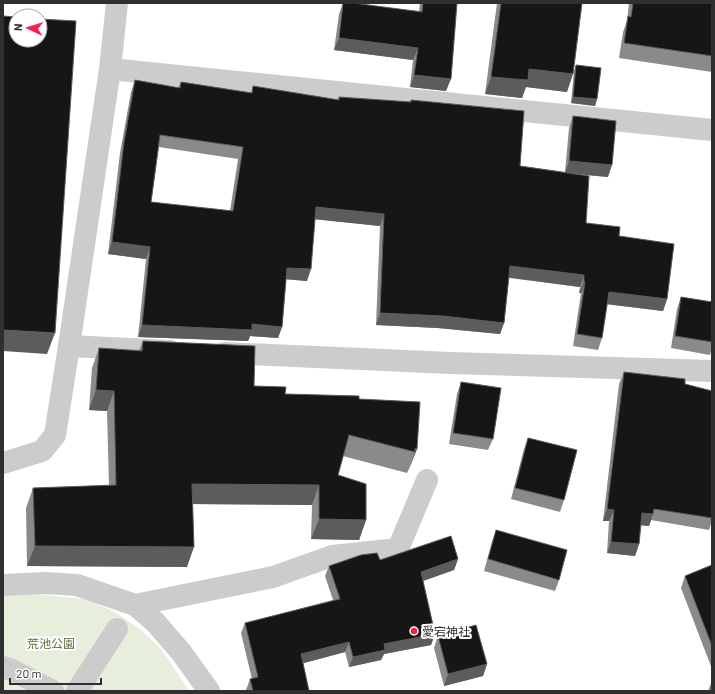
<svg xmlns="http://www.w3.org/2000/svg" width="715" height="694" font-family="Barlow,'Noto Sans JP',sans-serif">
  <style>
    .green { fill: #e7eedc }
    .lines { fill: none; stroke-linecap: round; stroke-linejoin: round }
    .street { stroke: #ccc; stroke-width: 22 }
    .wall { fill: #8a8a8a; fill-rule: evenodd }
    .shaded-wall { fill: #5c5c5c }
    .building { fill: #161616; stroke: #5c5c5c; fill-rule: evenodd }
    .poi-dot { fill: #f62149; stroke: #fff; stroke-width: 1.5 }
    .labels { text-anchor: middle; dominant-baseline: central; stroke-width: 4; stroke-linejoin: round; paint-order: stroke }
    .poi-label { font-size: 12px; fill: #2f2f2f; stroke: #fff; text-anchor: start }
    .park-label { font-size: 12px; fill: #586f38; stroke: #fff }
  </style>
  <rect width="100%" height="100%" fill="#fff"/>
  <path class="green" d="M 3,589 L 35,594 L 85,599 L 113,611 L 140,629 L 162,650 L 189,691 L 3,691 Z"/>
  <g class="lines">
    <g class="street">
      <path d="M 110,69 L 712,130"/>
      <path d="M 69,346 L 170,351"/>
      <path d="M 224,353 L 451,363 L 712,371"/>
      <path d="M 3,463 L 42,451 L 55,435 L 69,346 L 110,69 L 117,3"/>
      <path d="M 3,585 L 45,583 L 77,585 L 135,605 L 155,622 L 181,652 L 209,691"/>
      <path d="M 135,605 L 273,577 L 332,556 L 398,549 L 427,480"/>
      <path d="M 3,667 L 12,670 L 53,691"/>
      <path d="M 77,691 L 117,629"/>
    </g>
  </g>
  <g class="wall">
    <path d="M 343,3 L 419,11 L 420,3 L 457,3 L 446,91 L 410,87 L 413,60 L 334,50 L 339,14 Z"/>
    <path d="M 497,3 L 582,3 L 567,92 L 526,87 L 522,98 L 485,94 Z"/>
    <path d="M 629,3 L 712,3 L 712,72 L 619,58 L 623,32 L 627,21 Z"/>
    <path d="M 576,65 L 597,99 L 595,106 L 571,103 L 574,71 Z"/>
    <path d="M 135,80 L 178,88 L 181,82 L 251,93 L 253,86 L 338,100 L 339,97 L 410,102 L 411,100 L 520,166 L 565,172 L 569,128 L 573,116 L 608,177 L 576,174 L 586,223 L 619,236 L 667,299 L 663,311 L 607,304 L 602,338 L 598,350 L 573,346 L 581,293 L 579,293 L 580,287 L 509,278 L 504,323 L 500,334 L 438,328 L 376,325 L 380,226 L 315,219 L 307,281 L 286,279 L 282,327 L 278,338 L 250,336 L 248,341 L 138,337 L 146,259 L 108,254 L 120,153 L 131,92 ZM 159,147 L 238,159 L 230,211 L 151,202 Z"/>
    <path d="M 681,297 L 712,302 L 712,352 L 711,351 L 710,355 L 671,348 L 677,309 Z"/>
    <path d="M 143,341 L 254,386 L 285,394 L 359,399 L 417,449 L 409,469 L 407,473 L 343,456 L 338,475 L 366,520 L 359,540 L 311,539 L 312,505 L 193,504 L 187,567 L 27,566 L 26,508 L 33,488 L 109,486 L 107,411 L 89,410 L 92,368 L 99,348 L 139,350 Z"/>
    <path d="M 624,372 L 685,384 L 712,391 L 712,521 L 709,530 L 651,520 L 649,526 L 641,525 L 639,544 L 635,556 L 607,553 L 609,521 L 603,521 L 619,384 Z"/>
    <path d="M 461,382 L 493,439 L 488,450 L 449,444 L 457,394 Z"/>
    <path d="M 528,438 L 564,500 L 560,512 L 511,499 L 524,449 Z"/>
    <path d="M 496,530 L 559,580 L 555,591 L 484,571 L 492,542 Z"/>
    <path d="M 458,559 L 454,570 L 423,581 L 435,634 L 431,645 L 384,654 L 381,660 L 349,667 L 345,652 L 303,663 L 309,691 L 247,691 L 246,690 L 250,679 L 252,679 L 241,633 L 245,623 L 333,600 L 325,576 L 329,566 L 380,560 Z"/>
    <path d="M 712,565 L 712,669 L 681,588 L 685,576 Z"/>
    <path d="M 438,636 L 487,664 L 483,676 L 444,686 L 434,648 Z"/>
    <path d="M 712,681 L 712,691 L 708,691 Z"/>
  </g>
  <g class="shaded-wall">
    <path d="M 339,38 L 418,48 L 413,60 L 334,50 Z"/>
    <path d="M 529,69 L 573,74 L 567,92 L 526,87 L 522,98 L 485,94 L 491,77 Z"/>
    <path d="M 414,75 L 451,79 L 446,91 L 410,87 Z"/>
    <path d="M 573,97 L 597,99 L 595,106 L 571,103 Z"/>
    <path d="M 569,161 L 612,165 L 608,177 L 565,173 Z"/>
    <path d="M 316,207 L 384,214 L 380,226 L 312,219 Z"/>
    <path d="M 112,242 L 150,247 L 146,259 L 108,254 Z"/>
    <path d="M 510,266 L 584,275 L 580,287 L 506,277 Z"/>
    <path d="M 287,268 L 311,269 L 307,281 L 283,279 Z"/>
    <path d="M 584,282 L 585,282 L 581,293 L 579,293 Z"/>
    <path d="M 609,292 L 667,299 L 663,311 L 605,304 Z"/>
    <path d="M 380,313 L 443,316 L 504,323 L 500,334 L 438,328 L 376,325 Z"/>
    <path d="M 252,324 L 282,327 L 278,338 L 250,336 L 248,341 L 138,337 L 142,325 Z"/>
    <path d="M 3,330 L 55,333 L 47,354 L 3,351 Z"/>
    <path d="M 96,390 L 114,391 L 107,411 L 89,410 Z"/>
    <path d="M 415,448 L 417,449 L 409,469 L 415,452 Z"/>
    <path d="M 192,484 L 319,485 L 312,505 L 185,504 Z"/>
    <path d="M 607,509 L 614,510 L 609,521 L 603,521 Z"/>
    <path d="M 642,513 L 653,514 L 649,526 L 637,525 Z"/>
    <path d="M 319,519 L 366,520 L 359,540 L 311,539 Z"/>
    <path d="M 611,542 L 639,544 L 635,556 L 607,553 Z"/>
    <path d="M 35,546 L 194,547 L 187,567 L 27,566 Z"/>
    <path d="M 458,559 L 454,570 L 417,583 L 421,572 Z"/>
    <path d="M 435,634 L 431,645 L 384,654 L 381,660 L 349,667 L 353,657 L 384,644 Z"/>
    <path d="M 349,642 L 345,652 L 297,665 L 301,654 Z"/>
    <path d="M 487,664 L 483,676 L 444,686 L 448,674 Z"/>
  </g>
  <g class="building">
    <path d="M 343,3 L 353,3 L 422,12 L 423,3 L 457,3 L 451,79 L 414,75 L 418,48 L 339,38 Z"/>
    <path d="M 501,3 L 582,3 L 573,74 L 529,69 L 528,80 L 491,77 Z"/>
    <path d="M 633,3 L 712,3 L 712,56 L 624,43 L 628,16 L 631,17 Z"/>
    <path d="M 3,16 L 16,17 L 16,40 L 40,40 L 40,19 L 76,21 L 55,333 L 3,330 Z"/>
    <path d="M 576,65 L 601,68 L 597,99 L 573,97 Z"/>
    <path d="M 135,80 L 180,88 L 181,82 L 252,93 L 253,86 L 339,100 L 339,97 L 411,102 L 411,100 L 524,111 L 520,166 L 589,176 L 586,223 L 620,227 L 619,236 L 674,244 L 667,299 L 609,292 L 602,338 L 577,334 L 585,282 L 584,282 L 584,275 L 510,266 L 504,323 L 443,316 L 380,313 L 384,214 L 316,207 L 311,269 L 287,268 L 282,327 L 252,324 L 252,330 L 142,325 L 150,247 L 112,242 L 124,142 ZM 160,135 L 243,147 L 233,211 L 151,202 Z"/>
    <path d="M 573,116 L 616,121 L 612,165 L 569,161 Z"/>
    <path d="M 681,297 L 712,302 L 712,342 L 675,336 Z"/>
    <path d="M 143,341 L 255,346 L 254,386 L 286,387 L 285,394 L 359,396 L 359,399 L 420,402 L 417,449 L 415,448 L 415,452 L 349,435 L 338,475 L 366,484 L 366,520 L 319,519 L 319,485 L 192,484 L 194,547 L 35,546 L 33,488 L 116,485 L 114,391 L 96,390 L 99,348 L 142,351 Z"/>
    <path d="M 624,372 L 685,379 L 685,384 L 712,391 L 712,518 L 654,509 L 653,514 L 642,513 L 639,544 L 611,542 L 614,510 L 607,509 Z"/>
    <path d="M 461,382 L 501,388 L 493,439 L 453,433 Z"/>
    <path d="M 528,438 L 577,450 L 564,500 L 515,488 Z"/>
    <path d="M 496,530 L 567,550 L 559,580 L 488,559 Z"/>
    <path d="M 451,536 L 458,559 L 421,572 L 435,634 L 384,644 L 385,650 L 353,657 L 349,642 L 301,654 L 309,691 L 253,691 L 250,679 L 258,677 L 245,623 L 340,599 L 329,566 L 361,555 L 377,553 L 380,560 Z"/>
    <path d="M 712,565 L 712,646 L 685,576 Z"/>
    <path d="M 476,625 L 487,664 L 448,674 L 438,636 Z"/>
  </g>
  <circle class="poi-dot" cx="414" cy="631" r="4"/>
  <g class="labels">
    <g class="poi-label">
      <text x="422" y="631">愛宕神社</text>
    </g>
    <g class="park-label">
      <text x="51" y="643">荒池公園</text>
    </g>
  </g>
  <rect width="715" height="694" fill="none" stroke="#2f2f2f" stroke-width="8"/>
  <g transform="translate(28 28) rotate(274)"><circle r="19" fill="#ffffff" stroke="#acacac"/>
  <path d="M0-3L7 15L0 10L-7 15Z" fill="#f62149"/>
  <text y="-6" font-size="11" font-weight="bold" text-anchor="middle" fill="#2f2f2f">N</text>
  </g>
  <path d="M10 678v6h91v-6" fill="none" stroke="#2f2f2f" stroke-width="2"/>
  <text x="16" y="678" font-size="12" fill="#2f2f2f" stroke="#ffffff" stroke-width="3" paint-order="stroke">20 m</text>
</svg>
